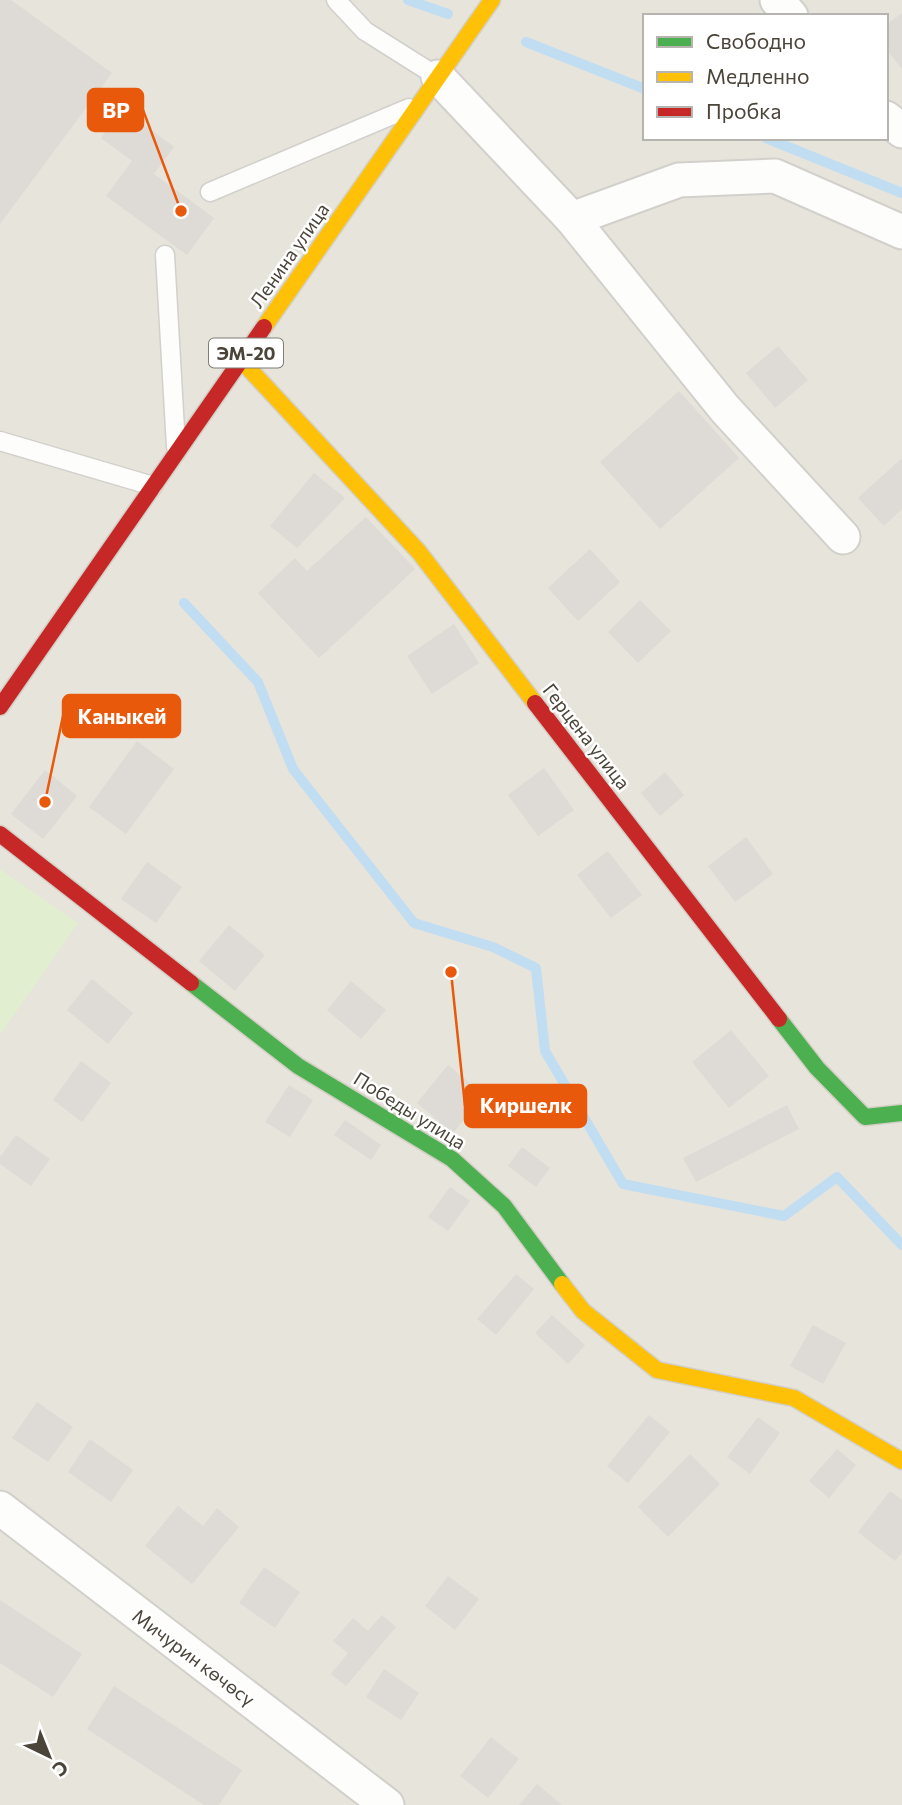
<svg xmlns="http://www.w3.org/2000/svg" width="902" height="1805" font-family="Commissioner,sans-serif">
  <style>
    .residential { fill: #e7e4dc; fill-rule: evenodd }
    .green { fill: #e1eecf }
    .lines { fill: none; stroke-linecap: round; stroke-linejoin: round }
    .stream { stroke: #c0ddf1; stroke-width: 10 }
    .building { fill: #dedbd6 }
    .lane-casing { stroke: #d2d0cb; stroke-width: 21 }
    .street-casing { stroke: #d2d0cb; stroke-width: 37 }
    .fast-casing { stroke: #d3cfc5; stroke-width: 19 }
    .slow-casing { stroke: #d3cfc5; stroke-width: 19 }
    .jam-casing { stroke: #d3cfc5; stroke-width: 19 }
    .lane { stroke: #fdfdfc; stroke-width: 18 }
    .street { stroke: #fdfdfc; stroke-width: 33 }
    .fast { stroke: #4caf50; stroke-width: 16 }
    .slow { stroke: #ffc107; stroke-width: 16 }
    .jam { stroke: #c62828; stroke-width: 16 }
    .labels { text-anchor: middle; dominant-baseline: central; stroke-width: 5; stroke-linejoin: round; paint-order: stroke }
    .shield { fill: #fff; stroke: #817c74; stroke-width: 2 }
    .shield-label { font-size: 18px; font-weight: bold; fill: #4b4439 }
    .street-label { font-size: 19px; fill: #4b4439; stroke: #fff }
    .leader { fill: none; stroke: #e8590c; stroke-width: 2.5 }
    .callout-dot { fill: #e8590c; stroke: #fff; stroke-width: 2.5 }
    .callout { fill: #e8590c; stroke: #e8590c; stroke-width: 2.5 }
    .callout-label { font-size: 21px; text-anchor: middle; font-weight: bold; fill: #fff }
  </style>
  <rect width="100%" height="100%" fill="#f4f2ee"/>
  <path class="residential" d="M 0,0 L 902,0 L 902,1805 L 0,1805 ZM 645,16 L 886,16 L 886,138 L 645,138 Z"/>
  <path class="green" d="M 0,869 L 78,923 L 0,1035 Z"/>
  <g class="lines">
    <g class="stream">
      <path d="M 408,0 L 448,14"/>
      <path d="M 526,42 L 645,89"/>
      <path d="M 766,138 L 902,193"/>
      <path d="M 184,603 L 258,682 L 293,769 L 414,923 L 493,947 L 536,968 L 545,1051 L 623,1184 L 784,1216 L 837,1177 L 902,1245"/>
    </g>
  </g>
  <g class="building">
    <path d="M 0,0 L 11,0 L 112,73 L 0,224 Z"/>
    <path d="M 902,13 L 902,69 L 886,49 L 886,25 Z"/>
    <path d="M 123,109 L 174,147 L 154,174 L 214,218 L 187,255 L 106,196 L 132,161 L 101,138 Z"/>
    <path d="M 778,346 L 808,380 L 775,408 L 746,373 Z"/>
    <path d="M 679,391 L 739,458 L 660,529 L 600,462 Z"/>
    <path d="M 902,458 L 902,509 L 884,526 L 858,498 Z"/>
    <path d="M 314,473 L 345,498 L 297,548 L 270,526 Z"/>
    <path d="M 366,517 L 415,569 L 319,658 L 258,593 L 295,558 L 307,571 Z"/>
    <path d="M 590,549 L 620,582 L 578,621 L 548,588 Z"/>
    <path d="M 640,600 L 671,631 L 638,663 L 608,632 Z"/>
    <path d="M 454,624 L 479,663 L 432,694 L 407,656 Z"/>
    <path d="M 137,741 L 174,769 L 126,834 L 89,807 Z"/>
    <path d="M 544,768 L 574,810 L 538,836 L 508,795 Z"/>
    <path d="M 45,770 L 77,796 L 43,839 L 11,814 Z"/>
    <path d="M 665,772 L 684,795 L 660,816 L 641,793 Z"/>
    <path d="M 746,837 L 773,874 L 735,902 L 708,866 Z"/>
    <path d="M 608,851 L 642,895 L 611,918 L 577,875 Z"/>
    <path d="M 147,862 L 182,887 L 156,923 L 121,899 Z"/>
    <path d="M 229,925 L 265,955 L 235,991 L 199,961 Z"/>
    <path d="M 92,979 L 133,1013 L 108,1044 L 67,1010 Z"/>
    <path d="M 351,981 L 386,1010 L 361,1039 L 327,1010 Z"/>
    <path d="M 731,1030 L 769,1076 L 729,1108 L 692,1062 Z"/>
    <path d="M 81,1061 L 111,1083 L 82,1122 L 53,1100 Z"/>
    <path d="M 448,1065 L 484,1095 L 453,1133 L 417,1103 Z"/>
    <path d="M 289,1085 L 313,1100 L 290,1137 L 265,1122 Z"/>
    <path d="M 787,1105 L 799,1129 L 696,1182 L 683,1158 Z"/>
    <path d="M 345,1120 L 381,1145 L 371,1160 L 334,1135 Z"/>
    <path d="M 16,1135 L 50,1159 L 31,1186 L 0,1164 L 0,1157 Z"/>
    <path d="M 522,1147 L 550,1168 L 536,1187 L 508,1166 Z"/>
    <path d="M 450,1187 L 470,1201 L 448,1231 L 428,1217 Z"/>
    <path d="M 516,1274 L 534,1289 L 496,1335 L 477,1319 Z"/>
    <path d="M 552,1315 L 585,1345 L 568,1364 L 535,1333 Z"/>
    <path d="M 813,1325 L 846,1343 L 823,1384 L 790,1366 Z"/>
    <path d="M 37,1402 L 73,1427 L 48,1462 L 12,1438 Z"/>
    <path d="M 649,1415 L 670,1432 L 628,1483 L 607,1466 Z"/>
    <path d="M 758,1417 L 780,1433 L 750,1474 L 727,1457 Z"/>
    <path d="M 90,1439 L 133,1470 L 111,1502 L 68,1472 Z"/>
    <path d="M 837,1449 L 856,1465 L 829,1498 L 809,1481 Z"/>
    <path d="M 690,1454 L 720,1484 L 668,1537 L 638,1507 Z"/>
    <path d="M 890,1491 L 902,1500 L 902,1552 L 895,1561 L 858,1532 Z"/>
    <path d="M 178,1506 L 203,1526 L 217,1508 L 239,1527 L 192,1584 L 145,1546 Z"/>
    <path d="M 264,1567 L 300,1592 L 275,1628 L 239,1603 Z"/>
    <path d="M 448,1576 L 479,1599 L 455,1630 L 425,1606 Z"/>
    <path d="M 0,1600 L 82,1654 L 53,1697 L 0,1663 Z"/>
    <path d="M 382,1615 L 396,1627 L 346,1686 L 331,1674 L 348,1653 L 333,1641 L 353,1618 L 368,1631 Z"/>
    <path d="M 384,1669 L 419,1693 L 401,1720 L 366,1697 Z"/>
    <path d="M 114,1686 L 242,1770 L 219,1805 L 204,1805 L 87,1729 Z"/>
    <path d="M 491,1737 L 519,1759 L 488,1798 L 460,1776 Z"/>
    <path d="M 537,1784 L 562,1805 L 519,1805 Z"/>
  </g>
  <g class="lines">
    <defs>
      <g id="lane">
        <path d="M 336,0 L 365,31 L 438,77"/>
        <path d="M 210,192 L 409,108"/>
        <path d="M 165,255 L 176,447"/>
        <path d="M 0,441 L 153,486"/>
      </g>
      <g id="street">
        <path d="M 777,0 L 791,16"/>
        <path d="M 438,77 L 572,219 L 725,409 L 843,537"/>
        <path d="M 886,118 L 902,131"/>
        <path d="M 572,219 L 679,180 L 775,176 L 902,232"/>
        <path d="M 0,1508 L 387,1805"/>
      </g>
      <g id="fast">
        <path d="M 191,983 L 298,1066 L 452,1159 L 504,1206 L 562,1284"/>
        <path d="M 779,1019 L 817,1068 L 865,1117 L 902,1113"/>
      </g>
      <g id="slow">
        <path d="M 264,327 L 492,0"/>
        <path d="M 241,360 L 419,552 L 535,703"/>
        <path d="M 562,1284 L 583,1311 L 657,1370 L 794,1398 L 902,1461"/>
      </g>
      <g id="jam">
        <path d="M 535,703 L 779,1019"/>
        <path d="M 0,707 L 264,327"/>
        <path d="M 0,834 L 191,983"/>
      </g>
    </defs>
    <use href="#lane" class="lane-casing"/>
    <use href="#street" class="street-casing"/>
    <use href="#fast" class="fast-casing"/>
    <use href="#slow" class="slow-casing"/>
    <use href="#jam" class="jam-casing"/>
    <use href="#lane" class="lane"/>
    <use href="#street" class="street"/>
    <use href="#fast" class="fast"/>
    <use href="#slow" class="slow"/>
    <use href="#jam" class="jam"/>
  </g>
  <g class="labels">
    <rect class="shield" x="209" y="338.5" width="74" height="29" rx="5"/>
    <g class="shield-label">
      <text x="246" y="353">ЭМ-20</text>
    </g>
    <g class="street-label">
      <text transform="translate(289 255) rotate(-55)">Ленина улица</text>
      <text transform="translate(587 736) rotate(52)">Герцена улица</text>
      <text transform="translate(410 1110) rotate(32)">Победы улица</text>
      <text transform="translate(194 1657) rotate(37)">Мичурин көчөсү</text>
    </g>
  </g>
  <path class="leader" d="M181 211L143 110M45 802L63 716M451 972L465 1106"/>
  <g class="callout-dot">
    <circle cx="181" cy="211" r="7"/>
    <circle cx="45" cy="802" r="7"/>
    <circle cx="451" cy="972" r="7"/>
  </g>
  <g class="callout">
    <rect x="88" y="89" width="55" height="42" rx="7"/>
    <rect x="63" y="695" width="117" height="42" rx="7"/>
    <rect x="465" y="1085" width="121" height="42" rx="7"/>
  </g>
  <g class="callout-label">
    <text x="116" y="118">BP</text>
    <text x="122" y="724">Каныкей</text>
    <text x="526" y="1113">Киршелк</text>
  </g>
  <rect x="643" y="14" width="245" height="126" fill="#ffffff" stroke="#b7b4b0" stroke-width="2"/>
  <rect x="657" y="37" width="35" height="10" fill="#4caf50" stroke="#b7b4b0" stroke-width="2"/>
  <text x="706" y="49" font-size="21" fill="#4b4439">Свободно</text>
  <rect x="657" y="72" width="35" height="10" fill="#ffc107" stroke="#b7b4b0" stroke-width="2"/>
  <text x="706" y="84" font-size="21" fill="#4b4439">Медленно</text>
  <rect x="657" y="107" width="35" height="10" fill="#c62828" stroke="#b7b4b0" stroke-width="2"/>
  <text x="706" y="119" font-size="21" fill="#4b4439">Пробка</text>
  <g transform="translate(49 1756) rotate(137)" stroke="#ffffff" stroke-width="5" paint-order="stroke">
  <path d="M0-5L12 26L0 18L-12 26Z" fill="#4b4439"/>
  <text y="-10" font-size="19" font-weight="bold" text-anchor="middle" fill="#4b4439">С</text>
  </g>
</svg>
